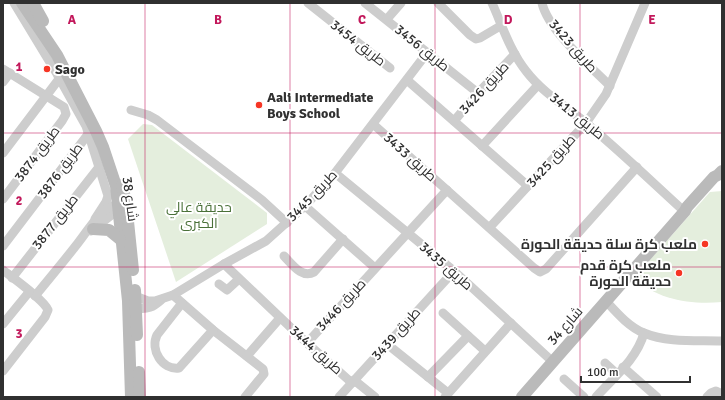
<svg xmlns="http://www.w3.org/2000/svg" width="725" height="400" font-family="Signika,Cairo,sans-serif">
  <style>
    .green { fill: #e4eedd }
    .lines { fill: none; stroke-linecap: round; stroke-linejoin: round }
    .street { stroke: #cdcdcd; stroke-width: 9 }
    .secondary { stroke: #bababa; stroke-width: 12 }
    .grid { fill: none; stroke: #c2185b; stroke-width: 1; stroke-opacity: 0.55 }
    .poi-dot { fill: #f63524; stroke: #fff; stroke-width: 1.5 }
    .labels { text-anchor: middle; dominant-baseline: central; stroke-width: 4; stroke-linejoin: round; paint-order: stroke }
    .street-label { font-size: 14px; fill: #303030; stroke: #fff }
    .poi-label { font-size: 14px; font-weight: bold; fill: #303030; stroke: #fff; text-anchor: start }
    .park-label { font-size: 14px; fill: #4a7139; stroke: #fff }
    .grid-label { font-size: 13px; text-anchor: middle; font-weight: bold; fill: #c2185b; stroke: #fff; stroke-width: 4; stroke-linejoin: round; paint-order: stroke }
  </style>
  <rect width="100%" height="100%" fill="#fff"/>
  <g class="green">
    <path d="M 143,124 L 152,125 L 267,213 L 267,224 L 176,282 L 128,139 Z"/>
    <path d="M 722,191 L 722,302 C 692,305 657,300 634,278 L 710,192 Z"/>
  </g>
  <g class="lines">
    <g class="street">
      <path d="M 14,3 L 57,74 L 86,126 L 108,196 L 106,202 L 95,219"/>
      <path d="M 308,3 L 390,68"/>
      <path d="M 365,3 L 478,93"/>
      <path d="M 438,3 L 470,35 L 476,39 L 480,38 L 502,25"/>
      <path d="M 492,3 C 502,25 510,51 526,71 C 542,92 565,106 585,122 C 620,151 652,182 685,212"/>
      <path d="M 542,3 C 548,30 590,66 610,86"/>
      <path d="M 387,19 L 401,3"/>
      <path d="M 3,69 L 64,107 L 66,114 L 62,121 L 3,199"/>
      <path d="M 407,80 L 528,186"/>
      <path d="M 3,82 L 10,73"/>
      <path d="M 131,110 L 148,115 L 157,120 L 262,200 L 287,223"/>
      <path d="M 454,121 L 478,93 L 515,54"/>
      <path d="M 373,124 L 534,268 L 540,272 L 546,269 L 637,167"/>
      <path d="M 482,146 L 538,85"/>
      <path d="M 3,153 L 59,79"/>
      <path d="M 335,173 L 454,271 L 553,362"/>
      <path d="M 305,206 L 375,268"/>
      <path d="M 490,227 L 586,123 L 606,94 L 645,3"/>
      <path d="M 91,231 L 118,210"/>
      <path d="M 3,246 L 89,133"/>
      <path d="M 284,256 C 292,264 302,279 314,272 L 343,239"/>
      <path d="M 224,264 L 307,343 L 352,383"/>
      <path d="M 3,270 C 13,278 44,300 48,310 L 45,317 L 3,371"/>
      <path d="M 12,278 L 99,167"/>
      <path d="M 219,284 L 227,290 L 239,279"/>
      <path d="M 173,295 L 213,330 L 263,369 L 264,374 L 245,397"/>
      <path d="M 35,296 C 49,279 64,261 78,243 C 90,228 98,211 117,204"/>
      <path d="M 135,296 L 148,301 L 155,301 L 173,295 L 224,264 L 266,241 L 305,206 L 335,173 L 427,53"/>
      <path d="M 606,301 C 617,313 629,327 644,333 C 668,343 697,340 722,341"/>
      <path d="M 182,303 L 157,335 C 150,350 162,370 179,368 L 213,330"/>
      <path d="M 137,308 C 147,310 153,307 161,300"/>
      <path d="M 443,313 L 485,351"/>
      <path d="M 3,324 L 29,292"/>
      <path d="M 307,343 L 447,190"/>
      <path d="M 387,344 L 448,393"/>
      <path d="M 247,356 L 280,318"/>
      <path d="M 605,363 L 617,374"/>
      <path d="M 623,367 L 657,397"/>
      <path d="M 428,377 L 468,336"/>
      <path d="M 564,379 L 584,397"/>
      <path d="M 354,380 L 375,397"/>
      <path d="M 339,397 L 454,271"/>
      <path d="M 445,397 L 511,323"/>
      <path d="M 596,397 C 613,378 637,359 644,333"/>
      <path d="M 707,397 L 711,393 L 716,391 L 722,394"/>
    </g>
    <g class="secondary">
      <path d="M 22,3 L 57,55 L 96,131 L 103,147 L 116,186 L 128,301 L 131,397"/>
      <path d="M 33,3 L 43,21"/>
      <path d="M 122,185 L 126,202 L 133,270"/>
      <path d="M 93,229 L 109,230 L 120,239"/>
      <path d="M 135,290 L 137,335"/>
      <path d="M 139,372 L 140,397"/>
      <path d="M 522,397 L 685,211 L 687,207 L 714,177 L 718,175 L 722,171"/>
    </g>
  </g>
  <path class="grid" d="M 145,3 L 145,397M 290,3 L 290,397M 435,3 L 435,397M 580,3 L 580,397M 3,133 L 722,133M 3,267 L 722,267"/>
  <g class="poi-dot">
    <circle cx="47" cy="69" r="4"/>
    <circle cx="259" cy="105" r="4"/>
    <circle cx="705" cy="244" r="4"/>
    <circle cx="679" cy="273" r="4"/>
  </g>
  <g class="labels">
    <g class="street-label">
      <text transform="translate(358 43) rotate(38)">طريق 3454</text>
      <text transform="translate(573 46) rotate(49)">طريق 3423</text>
      <text transform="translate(422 48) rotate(39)">طريق 3456</text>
      <text transform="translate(484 88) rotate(-47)">طريق 3426</text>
      <text transform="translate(577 116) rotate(39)">طريق 3413</text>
      <text transform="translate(37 154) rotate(-53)">طريق 3874</text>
      <text transform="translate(410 157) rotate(42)">طريق 3433</text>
      <text transform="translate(551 161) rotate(-48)">طريق 3425</text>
      <text transform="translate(60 171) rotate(-53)">طريق 3876</text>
      <text transform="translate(312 196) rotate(-46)">طريق 3445</text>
      <text transform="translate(130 199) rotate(82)">شارع 38</text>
      <text transform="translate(55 222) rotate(-52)">طريق 3877</text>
      <text transform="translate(446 266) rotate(41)">طريق 3435</text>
      <text transform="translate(341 305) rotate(-47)">طريق 3446</text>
      <text transform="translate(565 326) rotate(-49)">شارع 34</text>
      <text transform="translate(396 334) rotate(-48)">طريق 3439</text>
      <text transform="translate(316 350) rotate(42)">طريق 3444</text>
    </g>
    <g class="poi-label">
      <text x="55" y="69">Sago</text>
      <text x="267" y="97">Aali Intermediate<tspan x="267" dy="16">Boys School</tspan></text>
      <text x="697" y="244" text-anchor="end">ملعب كرة سلة حديقة الحورة</text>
      <text x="671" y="265" text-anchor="end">ملعب كرة قدم<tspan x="671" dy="16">حديقة الحورة</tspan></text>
    </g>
    <g class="park-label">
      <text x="199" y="207">حديقة عالي<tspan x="199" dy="16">الكبرى</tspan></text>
    </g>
  </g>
  <g class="grid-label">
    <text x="72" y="24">A</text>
    <text x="218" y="24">B</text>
    <text x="362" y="24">C</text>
    <text x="508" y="24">D</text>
    <text x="652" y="24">E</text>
    <text x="19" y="71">1</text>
    <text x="19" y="205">2</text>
    <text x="19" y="338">3</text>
  </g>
  <rect width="725" height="400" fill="none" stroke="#303030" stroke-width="8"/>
  <path d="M581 376v6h109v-6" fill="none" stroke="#303030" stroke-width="2"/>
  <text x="587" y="376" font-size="12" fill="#303030" stroke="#ffffff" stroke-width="3" paint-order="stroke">100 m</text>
</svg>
